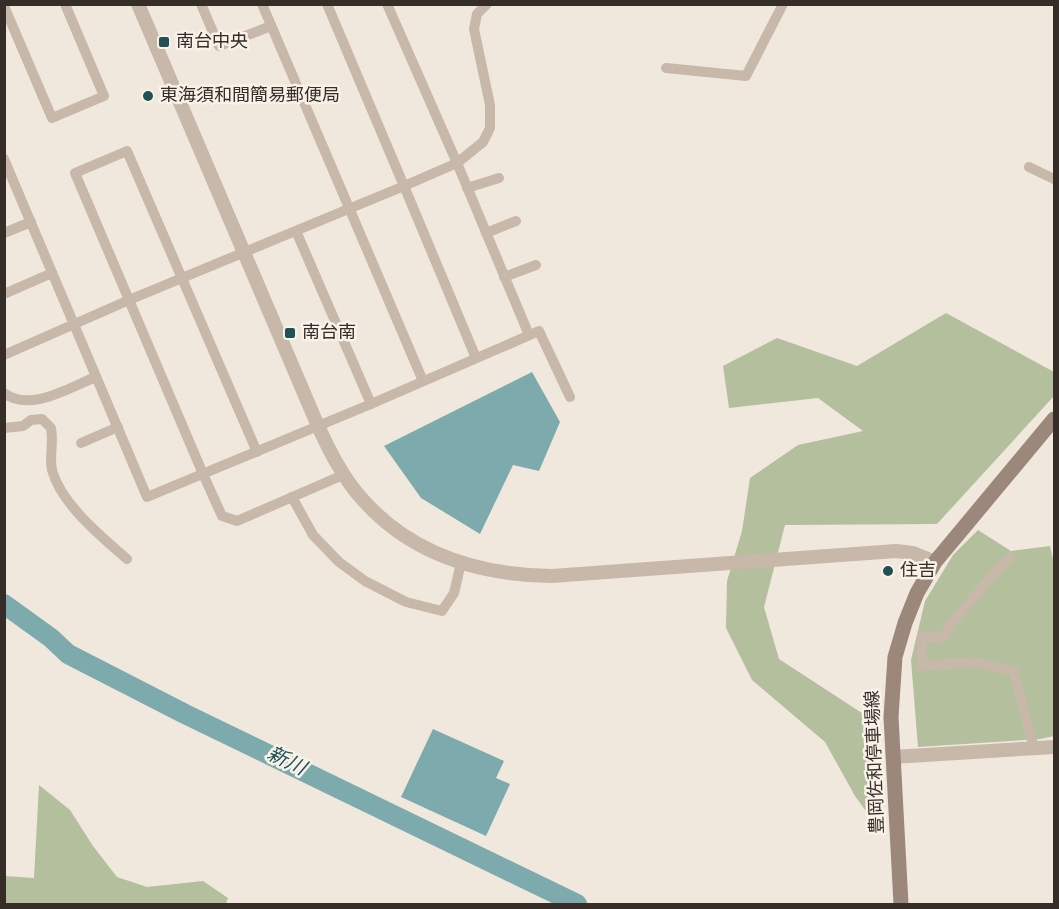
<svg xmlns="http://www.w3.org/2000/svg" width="1059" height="909" font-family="Overpass,'Noto Sans JP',sans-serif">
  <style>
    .green { fill: #b3bf9d }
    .water { fill: #7daaac }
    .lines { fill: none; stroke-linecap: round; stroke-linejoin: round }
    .river { stroke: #7daaac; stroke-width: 20 }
    .minor { stroke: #c8b8a9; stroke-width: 10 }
    .tertiary { stroke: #c8b8a9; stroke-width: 14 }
    .secondary { stroke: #9c877b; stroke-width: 15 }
    .poi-dot { fill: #205155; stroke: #f9f2e9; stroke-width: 2 }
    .labels { text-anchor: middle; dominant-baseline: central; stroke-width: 5; stroke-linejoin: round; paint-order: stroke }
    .poi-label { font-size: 18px; fill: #362d29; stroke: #f9f2e9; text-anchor: start }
    .street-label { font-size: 18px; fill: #362d29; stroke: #f9f2e9 }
    .water-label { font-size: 20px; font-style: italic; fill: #205155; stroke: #f9f2e9 }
  </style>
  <rect width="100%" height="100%" fill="#f1e8dd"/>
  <g class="green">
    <path d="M 946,313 L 1054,372 L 1054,396 L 937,524 L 785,525 L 764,607 L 779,659 L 871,719 L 871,818 L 855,796 L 825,742 L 752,680 L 726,628 L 727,581 L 742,531 L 750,478 L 798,445 L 863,431 L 818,398 L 729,408 L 723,366 L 777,338 L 857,366 Z"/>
    <path d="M 978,530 L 1011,551 L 1050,546 L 1054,563 L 1054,736 L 1040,739 L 918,747 L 911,660 L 925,601 L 953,555 Z"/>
    <path d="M 39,785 L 70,810 L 93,846 L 117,877 L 147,887 L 203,881 L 228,898 L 226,904 L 5,904 L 5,876 L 34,878 Z"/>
  </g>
  <g class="water">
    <path d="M 532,372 L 560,422 L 539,471 L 513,465 L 480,534 L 421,498 L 384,446 Z"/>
    <path d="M 433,729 L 504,761 L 496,778 L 510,784 L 486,836 L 401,797 Z"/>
  </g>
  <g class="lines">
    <path class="river" d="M 4,604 L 51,638 L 68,654 L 185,714 L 577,904"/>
    <g class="minor">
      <path d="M 201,4 L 219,46 L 271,26"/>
      <path d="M 262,4 L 423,381"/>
      <path d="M 387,4 L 457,163 L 529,335"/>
      <path d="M 4,6 L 52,118 L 104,96 L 65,4"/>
      <path d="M 666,68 L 746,76 L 783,4"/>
      <path d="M 4,159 L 147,497 L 371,404 L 539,331 L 570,397"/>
      <path d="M 1029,167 L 1054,179"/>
      <path d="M 467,188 L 499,178"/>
      <path d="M 296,231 L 371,404"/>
      <path d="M 4,233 L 31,222"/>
      <path d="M 486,233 L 516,221"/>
      <path d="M 504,277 L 536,265"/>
      <path d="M 4,294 L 52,273"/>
      <path d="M 4,355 L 129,300 L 404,186 L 327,4"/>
      <path d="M 476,358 L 404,186 L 457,163 L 483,142 L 490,128 L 490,105 L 474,29 L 477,14 L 487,4"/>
      <path d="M 4,393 C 30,413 70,387 96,377"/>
      <path d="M 4,428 L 23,426 L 31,420 L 42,419 L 51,428 C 54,442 49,457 52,470 C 61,504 102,537 127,559"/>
      <path d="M 81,443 L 118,427"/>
      <path d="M 257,452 L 127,151 L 75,173 L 203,474 L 222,516 L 237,521 L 343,475"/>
      <path d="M 292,497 L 313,535 L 339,562 L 365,581 L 406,602 L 442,611 L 454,593 L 461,563"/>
      <path d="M 1009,557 L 952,622 L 943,638 L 922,637 L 922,666 L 973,662 L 1014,671 L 1034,748"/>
    </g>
    <g class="tertiary">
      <path d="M 138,4 L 318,426 C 330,452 343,478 363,500 C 412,555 481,575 552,576 L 896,551 L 913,553 L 935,562"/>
      <path d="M 893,757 L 1054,747"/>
    </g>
    <path class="secondary" d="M 901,904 L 891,717 L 895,657 L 905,623 L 917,593 L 935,562 L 1054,419"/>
  </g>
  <g class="poi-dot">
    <rect x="158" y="36" width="12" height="12" rx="3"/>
    <circle cx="148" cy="96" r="6"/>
    <rect x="284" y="327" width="12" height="12" rx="3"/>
    <circle cx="888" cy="571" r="6"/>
  </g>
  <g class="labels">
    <g class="poi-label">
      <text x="176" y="42">南台中央</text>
      <text x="160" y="96">東海須和間簡易郵便局</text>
      <text x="302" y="333">南台南</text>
      <text x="900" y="571">住吉</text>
    </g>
    <g class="street-label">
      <text transform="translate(876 762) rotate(-92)">豊岡佐和停車場線</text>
    </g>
    <g class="water-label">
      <text transform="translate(286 762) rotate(26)">新川</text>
    </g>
  </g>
  <rect width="1059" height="909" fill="none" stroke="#362d29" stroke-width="12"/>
</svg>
